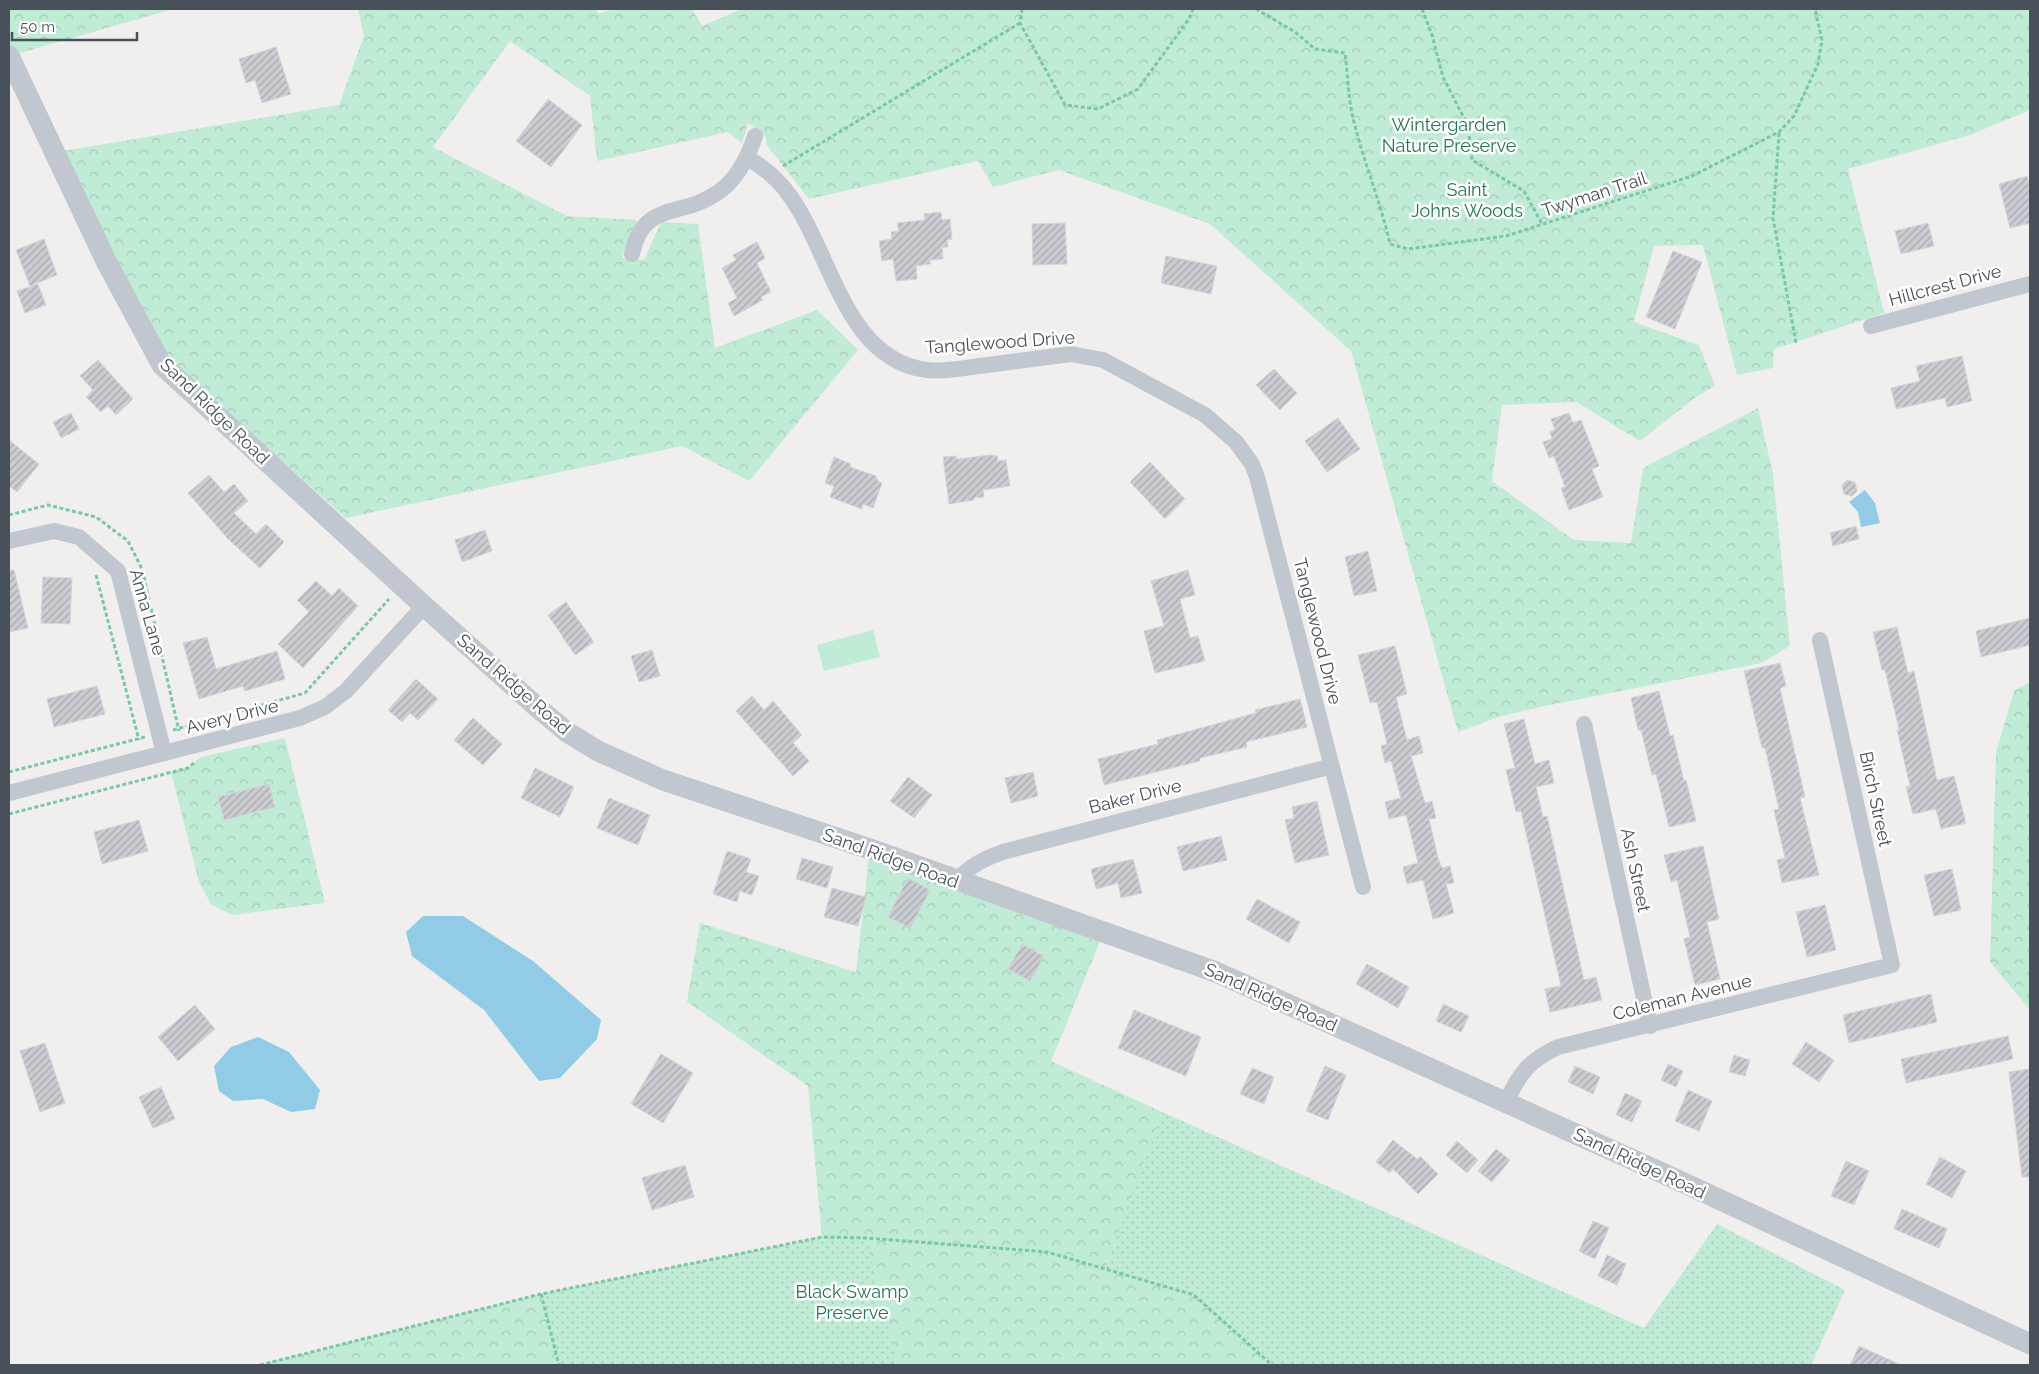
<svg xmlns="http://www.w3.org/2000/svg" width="2039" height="1374" font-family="Raleway,sans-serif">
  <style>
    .grass { fill: url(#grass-dots) }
    .forest { fill: url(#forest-crowns) }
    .garden { fill: #c0ebd5 }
    .water { fill: #91cbe5 }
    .building { fill: url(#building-hatch); stroke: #d3d4d9 }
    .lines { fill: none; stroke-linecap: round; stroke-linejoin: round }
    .path { stroke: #7bc6a8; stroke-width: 3; stroke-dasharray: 4 2.5; stroke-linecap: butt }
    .minor { stroke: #c0c7cf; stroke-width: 16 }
    .tertiary { stroke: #c0c7cf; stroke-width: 21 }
    .labels { text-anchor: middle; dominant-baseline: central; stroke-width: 5; stroke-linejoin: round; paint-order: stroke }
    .park-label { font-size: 18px; fill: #1e7653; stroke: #fff }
    .street-label { font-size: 18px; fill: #48505a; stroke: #fff }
  </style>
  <defs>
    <pattern id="grass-dots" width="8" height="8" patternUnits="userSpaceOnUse" patternTransform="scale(1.25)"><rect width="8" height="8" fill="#c0ebd5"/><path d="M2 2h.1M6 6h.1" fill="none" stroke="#a6cbb9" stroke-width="1.8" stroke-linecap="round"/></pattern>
    <pattern id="forest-crowns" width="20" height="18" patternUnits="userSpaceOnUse" patternTransform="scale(1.25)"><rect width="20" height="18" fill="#c0ebd5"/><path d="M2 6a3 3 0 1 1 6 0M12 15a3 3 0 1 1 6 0" fill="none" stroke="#a6cbb9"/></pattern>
    <pattern id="building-hatch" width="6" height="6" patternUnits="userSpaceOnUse" patternTransform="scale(1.25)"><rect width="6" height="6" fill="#cccdd3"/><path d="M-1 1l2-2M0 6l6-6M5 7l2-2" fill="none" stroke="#a8a9ae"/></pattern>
  </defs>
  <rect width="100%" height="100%" fill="#f1efee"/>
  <path class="grass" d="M 1162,1112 L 1644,1328 L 1717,1224 L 1845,1290 L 1811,1365 L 260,1365 L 541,1294 L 822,1237 L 1115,1239 Z"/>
  <g class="forest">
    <path d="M 9,9 L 173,9 L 13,55 L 9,46 Z"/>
    <path d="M 358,9 L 596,9 L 599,14 L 613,9 L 692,9 L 702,26 L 742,9 L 2030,9 L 2030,110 L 1970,135 L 1848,169 L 1884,313 L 1774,349 L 1773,368 L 1737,375 L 1703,245 L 1654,246 L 1634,322 L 1699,345 L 1715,386 L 1696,397 L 1640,441 L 1576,402 L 1502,405 L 1492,481 L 1574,540 L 1631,543 L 1643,468 L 1758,408 L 1773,474 L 1790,646 L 1762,663 L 1540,707 L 1498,717 L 1458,732 L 1351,351 L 1210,224 L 1059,170 L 993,187 L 978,161 L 809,199 L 766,144 L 766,137 L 748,123 L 742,143 L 728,132 L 597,161 L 590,96 L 510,41 L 433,147 L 567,216 L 637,220 L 622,258 L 644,260 L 661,222 L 698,224 L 715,348 L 817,310 L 858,350 L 749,481 L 682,446 L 346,518 L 188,377 L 157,341 L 63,151 L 339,105 L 364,36 Z"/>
    <path d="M 2030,682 L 2030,1010 L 1990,962 L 1996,753 L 2014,691 Z"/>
    <path d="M 285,738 L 325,903 L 232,915 L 211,904 L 199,882 L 171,772 L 188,768 L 201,757 Z"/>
    <path d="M 870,849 L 1104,932 L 1051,1061 L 1162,1112 L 1105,1269 L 1194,1295 L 1272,1365 L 897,1365 L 866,1238 L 822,1237 L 808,1086 L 687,1002 L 700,923 L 856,972 Z"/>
    <path d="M 541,1294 L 559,1365 L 260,1365 Z"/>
  </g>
  <path class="garden" d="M 873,630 L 880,657 L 824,671 L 817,645 Z"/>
  <g class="water">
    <path d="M 1865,490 L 1875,503 L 1880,523 L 1861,527 L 1858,512 L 1849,502 Z"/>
    <path d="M 423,916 L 463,916 L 533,961 L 601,1020 L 597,1039 L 560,1078 L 539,1081 L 484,1010 L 412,956 L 406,932 Z"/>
    <path d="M 258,1037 L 289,1052 L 320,1090 L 315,1109 L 291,1112 L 263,1099 L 233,1101 L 219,1091 L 214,1066 L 231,1047 Z"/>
  </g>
  <g class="building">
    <path d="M 276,47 L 291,94 L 262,103 L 255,80 L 246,83 L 239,59 Z"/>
    <path d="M 548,99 L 582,125 L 551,167 L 516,141 Z"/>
    <path d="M 2027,176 L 2030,187 L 2030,223 L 2010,228 L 1999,184 Z"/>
    <path d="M 941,212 L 942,220 L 950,219 L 952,239 L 947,240 L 948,247 L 942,247 L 943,259 L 930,260 L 930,264 L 916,266 L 917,279 L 896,281 L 893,259 L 882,261 L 879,241 L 892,239 L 891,232 L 899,231 L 897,223 L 925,220 L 924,214 Z"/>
    <path d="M 1065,223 L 1067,264 L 1033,265 L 1032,224 Z"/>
    <path d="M 1928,223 L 1934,246 L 1901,254 L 1895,231 Z"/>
    <path d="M 44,239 L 57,275 L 30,286 L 16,250 Z"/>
    <path d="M 757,242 L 765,258 L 757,263 L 771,292 L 761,297 L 763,300 L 734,316 L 728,303 L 737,298 L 722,268 L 736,260 L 733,255 Z"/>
    <path d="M 1673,251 L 1702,262 L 1675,329 L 1646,317 Z"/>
    <path d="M 1166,256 L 1217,266 L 1211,294 L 1161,283 Z"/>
    <path d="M 38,284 L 46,305 L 25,313 L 17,291 Z"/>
    <path d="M 1962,356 L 1972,401 L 1947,407 L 1945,398 L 1896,409 L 1891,388 L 1920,381 L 1916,366 Z"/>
    <path d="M 98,360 L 133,399 L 116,415 L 108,406 L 101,412 L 86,397 L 93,390 L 80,376 Z"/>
    <path d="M 1274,369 L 1297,393 L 1280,410 L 1256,385 Z"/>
    <path d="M 71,413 L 79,429 L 61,438 L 53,422 Z"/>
    <path d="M 1569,413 L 1573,423 L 1581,420 L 1599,466 L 1592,469 L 1603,497 L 1569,510 L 1561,488 L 1565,487 L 1554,456 L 1549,458 L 1543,442 L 1552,439 L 1550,432 L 1555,430 L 1551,419 Z"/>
    <path d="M 1338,418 L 1360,449 L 1327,472 L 1305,441 Z"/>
    <path d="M 9,440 L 39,464 L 17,492 L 9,486 Z"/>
    <path d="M 990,455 L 997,456 L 998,461 L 1006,460 L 1010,486 L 983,490 L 984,497 L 974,498 L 974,500 L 949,504 L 943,457 L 956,456 L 957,459 L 967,458 Z"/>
    <path d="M 834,457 L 851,464 L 850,467 L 876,476 L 878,481 L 882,483 L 873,508 L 863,504 L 862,509 L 830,497 L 834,486 L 825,483 Z"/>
    <path d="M 1150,462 L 1185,499 L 1165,519 L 1130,482 Z"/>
    <path d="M 209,475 L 224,492 L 234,484 L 248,501 L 234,513 L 256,534 L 266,524 L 284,542 L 260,568 L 228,539 L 188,493 Z"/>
    <path d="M 1847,480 L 1855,482 L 1857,491 L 1852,496 L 1844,494 L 1842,485 Z"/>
    <path d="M 1856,526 L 1859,539 L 1833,546 L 1830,533 Z"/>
    <path d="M 485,530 L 492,551 L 462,562 L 455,540 Z"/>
    <path d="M 1368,551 L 1377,591 L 1354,596 L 1345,557 Z"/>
    <path d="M 9,570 L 14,570 L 28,628 L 9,632 Z"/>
    <path d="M 1188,570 L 1195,595 L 1180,599 L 1190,638 L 1198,636 L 1205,661 L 1155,673 L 1144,631 L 1164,626 L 1151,581 Z"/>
    <path d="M 43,577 L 72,578 L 70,624 L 41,623 Z"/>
    <path d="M 316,581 L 332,596 L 339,588 L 358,606 L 303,668 L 278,644 L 309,612 L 297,600 Z"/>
    <path d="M 566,602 L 594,642 L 575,655 L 548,615 Z"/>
    <path d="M 2030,618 L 2030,645 L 1981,657 L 1976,631 Z"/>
    <path d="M 1897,627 L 1908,673 L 1914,671 L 1937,780 L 1954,776 L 1966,823 L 1941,829 L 1936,809 L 1913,814 L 1906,787 L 1910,786 L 1897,730 L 1899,729 L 1885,670 L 1882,670 L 1873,632 Z"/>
    <path d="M 207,637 L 216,669 L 277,651 L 285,679 L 245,691 L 243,686 L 199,699 L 183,643 Z"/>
    <path d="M 1395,646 L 1407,694 L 1396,697 L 1407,740 L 1419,736 L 1423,753 L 1411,756 L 1425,803 L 1432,801 L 1436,818 L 1429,819 L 1438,858 L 1442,868 L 1450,866 L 1454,883 L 1446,884 L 1454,913 L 1433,919 L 1423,880 L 1407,884 L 1403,867 L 1418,863 L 1406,815 L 1389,819 L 1385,802 L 1401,798 L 1391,761 L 1385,763 L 1381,746 L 1387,744 L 1377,702 L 1370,703 L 1358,655 Z"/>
    <path d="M 652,650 L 660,676 L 639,682 L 631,656 Z"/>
    <path d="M 1780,663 L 1786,686 L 1780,688 L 1805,797 L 1800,798 L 1819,875 L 1782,883 L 1777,860 L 1785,858 L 1774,810 L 1779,809 L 1765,748 L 1762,748 L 1744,671 Z"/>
    <path d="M 416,679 L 438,699 L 418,720 L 410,713 L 402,722 L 388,710 Z"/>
    <path d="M 97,686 L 105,714 L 54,727 L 47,699 Z"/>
    <path d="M 1659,691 L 1670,736 L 1673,735 L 1684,781 L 1686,780 L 1696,821 L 1669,827 L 1656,774 L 1652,775 L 1641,730 L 1638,730 L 1631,698 Z"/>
    <path d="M 752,696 L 764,710 L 773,701 L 802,735 L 793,743 L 809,761 L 793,776 L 736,711 Z"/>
    <path d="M 1300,699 L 1307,727 L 1246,742 L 1247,747 L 1200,758 L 1200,761 L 1104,785 L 1098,759 L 1158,744 L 1157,740 L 1256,713 L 1255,710 Z"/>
    <path d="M 473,718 L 502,744 L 483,765 L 454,740 Z"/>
    <path d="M 1524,719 L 1535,764 L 1549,760 L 1554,783 L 1536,787 L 1543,817 L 1547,816 L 1584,980 L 1596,977 L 1602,1000 L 1550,1012 L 1545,989 L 1561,986 L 1521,811 L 1516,812 L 1506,770 L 1515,768 L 1504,724 Z"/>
    <path d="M 535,768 L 574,787 L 560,817 L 521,798 Z"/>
    <path d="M 1033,772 L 1038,796 L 1011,803 L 1005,778 Z"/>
    <path d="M 908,777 L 932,795 L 914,818 L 890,801 Z"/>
    <path d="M 269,784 L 275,807 L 224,820 L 218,797 Z"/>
    <path d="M 609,798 L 650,815 L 638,845 L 597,828 Z"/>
    <path d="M 1317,801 L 1329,855 L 1295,863 L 1285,820 L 1294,818 L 1292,807 Z"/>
    <path d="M 139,820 L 148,851 L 102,864 L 94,832 Z"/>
    <path d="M 1221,836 L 1227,860 L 1183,871 L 1177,847 Z"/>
    <path d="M 1703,846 L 1719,919 L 1707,922 L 1720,979 L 1695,985 L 1684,939 L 1690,937 L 1677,880 L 1671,882 L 1664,855 Z"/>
    <path d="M 727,851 L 751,859 L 746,872 L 759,876 L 752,895 L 740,891 L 737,902 L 713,894 Z"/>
    <path d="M 802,858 L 833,867 L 827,888 L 796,879 Z"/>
    <path d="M 1133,859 L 1142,893 L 1121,898 L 1118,883 L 1096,889 L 1091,869 Z"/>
    <path d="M 1952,869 L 1961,910 L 1934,916 L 1924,875 Z"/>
    <path d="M 908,878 L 930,890 L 910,928 L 888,917 Z"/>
    <path d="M 832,888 L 866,897 L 858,926 L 824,917 Z"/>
    <path d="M 1257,899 L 1300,922 L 1289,943 L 1246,919 Z"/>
    <path d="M 1825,905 L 1836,950 L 1807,957 L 1796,912 Z"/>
    <path d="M 1022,944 L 1044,956 L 1030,981 L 1008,969 Z"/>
    <path d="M 1367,964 L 1409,987 L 1398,1008 L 1356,984 Z"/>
    <path d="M 1931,994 L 1937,1022 L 1849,1043 L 1843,1015 Z"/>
    <path d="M 1443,1004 L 1469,1016 L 1461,1032 L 1436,1021 Z"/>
    <path d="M 195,1005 L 215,1029 L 178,1061 L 158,1037 Z"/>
    <path d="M 1134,1010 L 1201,1037 L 1186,1076 L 1118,1048 Z"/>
    <path d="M 2008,1036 L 2013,1059 L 1906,1083 L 1901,1059 Z"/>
    <path d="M 1806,1042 L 1834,1060 L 1819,1082 L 1792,1064 Z"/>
    <path d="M 45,1043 L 65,1103 L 40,1112 L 20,1051 Z"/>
    <path d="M 661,1054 L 693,1073 L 663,1123 L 631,1104 Z"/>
    <path d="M 1734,1055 L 1750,1060 L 1745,1076 L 1729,1072 Z"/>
    <path d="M 1668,1064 L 1683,1071 L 1676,1087 L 1661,1080 Z"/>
    <path d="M 1325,1066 L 1346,1075 L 1328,1120 L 1306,1111 Z"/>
    <path d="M 1575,1066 L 1600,1077 L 1593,1094 L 1568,1082 Z"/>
    <path d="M 1252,1068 L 1274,1077 L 1264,1104 L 1240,1094 Z"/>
    <path d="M 2030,1069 L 2030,1177 L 2022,1177 L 2009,1072 Z"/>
    <path d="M 161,1087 L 175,1119 L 153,1128 L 139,1097 Z"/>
    <path d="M 1688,1090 L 1712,1101 L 1699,1131 L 1675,1121 Z"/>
    <path d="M 1625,1093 L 1642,1101 L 1632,1122 L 1616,1115 Z"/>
    <path d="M 1393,1140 L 1417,1159 L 1420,1156 L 1438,1174 L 1418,1194 L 1393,1169 L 1390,1173 L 1376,1162 Z"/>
    <path d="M 1457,1141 L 1478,1160 L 1467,1173 L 1446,1155 Z"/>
    <path d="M 1496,1149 L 1510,1160 L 1492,1182 L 1478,1171 Z"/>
    <path d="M 1940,1157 L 1966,1171 L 1952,1198 L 1926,1184 Z"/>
    <path d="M 1846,1161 L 1869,1171 L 1854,1205 L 1831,1196 Z"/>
    <path d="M 685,1165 L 694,1197 L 652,1210 L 642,1178 Z"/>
    <path d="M 1902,1209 L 1947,1229 L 1939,1248 L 1894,1229 Z"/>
    <path d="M 1593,1221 L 1609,1228 L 1595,1259 L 1579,1251 Z"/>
    <path d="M 1607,1255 L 1626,1264 L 1617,1285 L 1598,1276 Z"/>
    <path d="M 1859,1346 L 1901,1365 L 1850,1365 Z"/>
  </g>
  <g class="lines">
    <g class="path">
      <path d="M 1022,9 L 1020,23 L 1065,105 L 1098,109 L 1138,89 L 1189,19 L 1193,9"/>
      <path d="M 1256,9 L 1295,32 L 1315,49 L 1345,53 C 1348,75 1348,100 1354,122 C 1364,163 1381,203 1390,244 L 1408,249 L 1506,236 L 1692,176 L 1779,132 L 1794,116 L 1818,64 L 1822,40 L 1815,9"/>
      <path d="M 1422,9 L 1432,35 L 1443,77 L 1468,126 L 1472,160 L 1524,191 L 1542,224"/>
      <path d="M 1779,133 L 1773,218 L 1796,343"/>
      <path d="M 783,166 L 1020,23"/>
      <path d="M 9,515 L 48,505 L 96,517 L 128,541 L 142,569 L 179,731"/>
      <path d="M 96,575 L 139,740"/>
      <path d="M 173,730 L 305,693 L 389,599"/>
      <path d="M 9,772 L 145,737"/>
      <path d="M 9,814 L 188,768 L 195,762"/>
      <path d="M 541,1294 L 559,1365"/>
      <path d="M 260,1365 L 541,1294 L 822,1237 L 866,1238 L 1047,1252 L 1194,1295 L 1272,1365"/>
    </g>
    <g class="minor">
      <path d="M 747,157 C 762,167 776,177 787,192 C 831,248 843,360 927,370 C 944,372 963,368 980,366 C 1010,362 1040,358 1071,354 L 1103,360 L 1205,415 L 1236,442 L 1252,464 L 1257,477 L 1363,887"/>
      <path d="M 632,254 C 643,200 682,218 717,193 C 736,181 748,157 755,136"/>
      <path d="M 1871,326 L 2030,284"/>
      <path d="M 9,541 L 54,531 L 79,537 L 118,571 L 164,753"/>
      <path d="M 1584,724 L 1650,1026"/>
      <path d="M 9,793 L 300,718 L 325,707 L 346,691 L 424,606"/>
      <path d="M 956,881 C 970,866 983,859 1003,852 L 1332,766"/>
      <path d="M 1506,1102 C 1520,1073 1528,1061 1558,1047 L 1892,965 L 1820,640"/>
    </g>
    <path class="tertiary" d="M 9,56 L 107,263 L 162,365 L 424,606 L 538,708 L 567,732 L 598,751 L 663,780 L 870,849 L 1216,972 L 1669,1176 L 2030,1344"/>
  </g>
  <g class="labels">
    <g class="park-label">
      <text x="1449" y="124">Wintergarden<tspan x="1449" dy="21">Nature Preserve</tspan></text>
      <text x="1467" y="189">Saint<tspan x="1467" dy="21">Johns Woods</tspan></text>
      <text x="852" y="1291">Black Swamp<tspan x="852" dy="21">Preserve</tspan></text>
    </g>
    <g class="street-label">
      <text transform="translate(1594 194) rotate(-18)">Twyman Trail</text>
      <text transform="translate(1945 285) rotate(-15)">Hillcrest Drive</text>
      <text transform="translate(1000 342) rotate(-4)">Tanglewood Drive</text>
      <text transform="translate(215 411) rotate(44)">Sand Ridge Road</text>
      <text transform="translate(148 612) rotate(74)">Anna Lane</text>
      <text transform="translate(1318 631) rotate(76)">Tanglewood Drive</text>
      <text transform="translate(514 684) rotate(41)">Sand Ridge Road</text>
      <text transform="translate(232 716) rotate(-14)">Avery Drive</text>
      <text transform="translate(1135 796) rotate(-14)">Baker Drive</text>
      <text transform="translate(1876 799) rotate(78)">Birch Street</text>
      <text transform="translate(891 858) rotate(20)">Sand Ridge Road</text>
      <text transform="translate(1636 870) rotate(78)">Ash Street</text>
      <text transform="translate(1271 997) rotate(24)">Sand Ridge Road</text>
      <text transform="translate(1682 997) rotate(-14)">Coleman Avenue</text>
      <text transform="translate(1640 1163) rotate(25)">Sand Ridge Road</text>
    </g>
  </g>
  <rect width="2039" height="1374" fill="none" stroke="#48505a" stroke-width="20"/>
  <path d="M12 32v8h125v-8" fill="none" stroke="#48505a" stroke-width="2.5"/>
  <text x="20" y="32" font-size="15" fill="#48505a" stroke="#ffffff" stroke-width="4" paint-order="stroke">50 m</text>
</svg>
